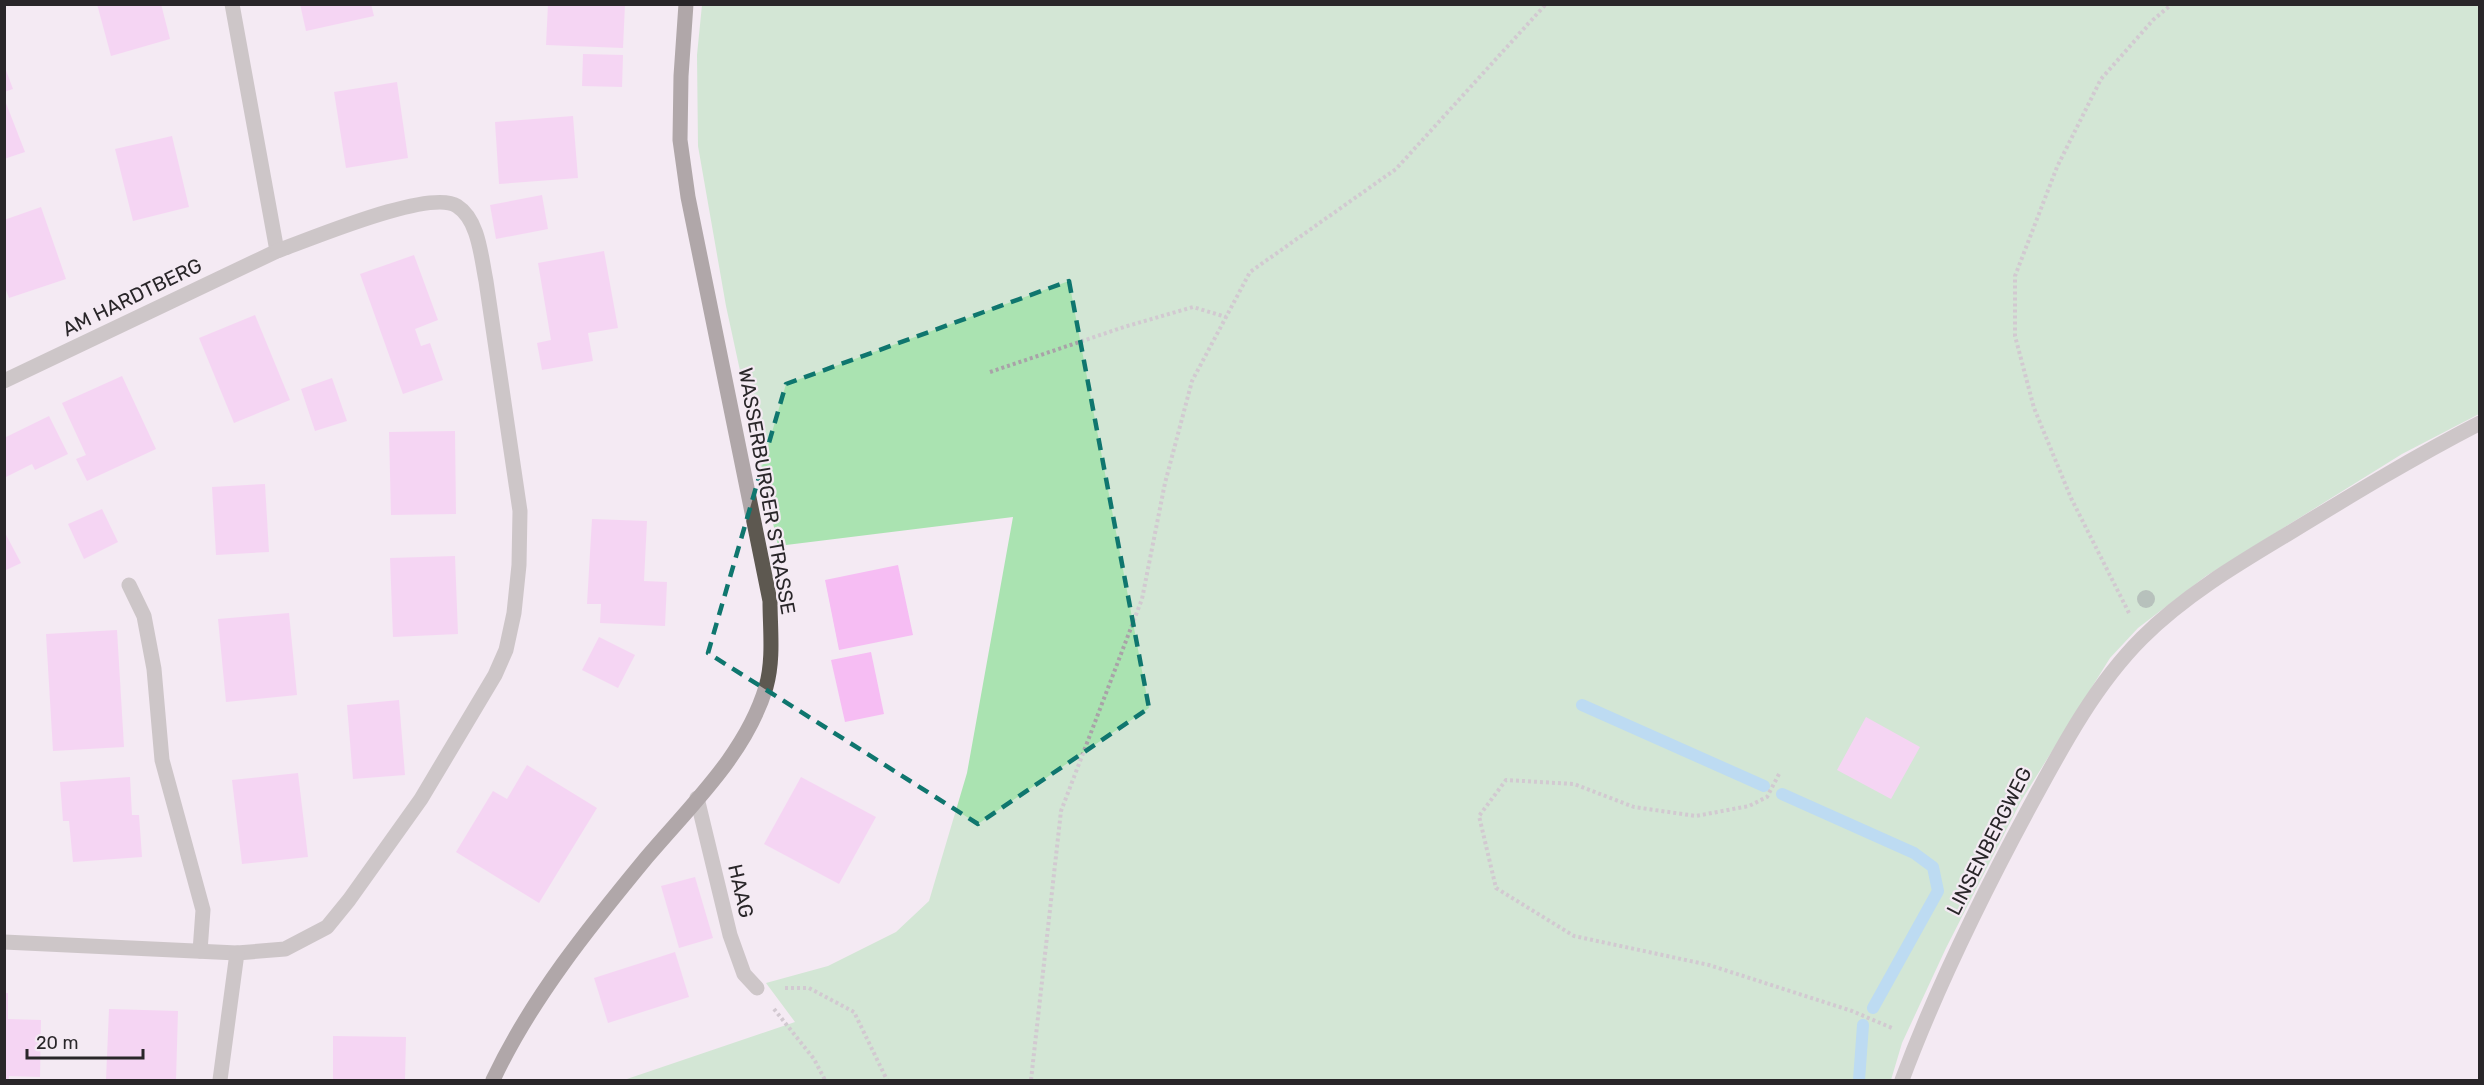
<svg xmlns="http://www.w3.org/2000/svg" width="2484" height="1085" font-family="Rubik,sans-serif">
  <style>
    .green { fill: #aae3b1 }
    .lines { fill: none; stroke-linecap: round; stroke-linejoin: round }
    .stream { stroke: #7acaf1; stroke-width: 12 }
    .building { fill: #f6bdf3 }
    .path { stroke: #a9a2a8; stroke-width: 4; stroke-dasharray: 3 3; stroke-linecap: butt }
    .minor { stroke: #9e9b96; stroke-width: 15 }
    .major { stroke: #5d5850; stroke-width: 15 }
    .tree { fill: #6e907b }
    .marked { fill: none; stroke: #0f766e; stroke-width: 4.5; stroke-dasharray: 12 8; stroke-linejoin: round }
    .labels { text-anchor: middle; dominant-baseline: central; stroke-width: 4.5; stroke-linejoin: round; paint-order: stroke }
    .street-label { font-size: 20px; fill: #292629; stroke: #f4eaf3 }
  </style>
  <rect width="100%" height="100%" fill="#f4eaf3"/>
  <path class="green" d="M 702,5 L 2479,5 L 2479,414 L 2402,454 L 2206,576 L 2138,628 L 2110,658 L 2021,801 L 1946,948 L 1902,1043 L 1891,1080 L 624,1080 L 795,1022 L 766,983 L 828,966 L 896,932 L 929,901 L 967,773 L 1013,517 L 778,546 L 726,306 L 698,146 L 697,55 Z"/>
  <g class="lines">
    <g class="stream">
      <path d="M 1582,705 L 1764,786"/>
      <path d="M 1782,794 L 1914,853 L 1933,867 L 1938,891 L 1873,1008"/>
      <path d="M 1859,1080 L 1863,1025"/>
    </g>
  </g>
  <g class="building">
    <path d="M 97,4 L 161,4 L 170,39 L 111,56 Z"/>
    <path d="M 300,4 L 371,4 L 374,16 L 306,31 Z"/>
    <path d="M 548,4 L 625,4 L 623,48 L 546,45 Z"/>
    <path d="M 583,54 L 623,55 L 622,87 L 582,86 Z"/>
    <path d="M 4,65 L 13,89 L 4,92 Z"/>
    <path d="M 397,82 L 408,158 L 346,168 L 334,92 Z"/>
    <path d="M 4,98 L 25,152 L 4,159 Z"/>
    <path d="M 573,116 L 578,178 L 499,184 L 495,122 Z"/>
    <path d="M 172,136 L 189,207 L 133,221 L 115,149 Z"/>
    <path d="M 542,195 L 548,229 L 496,239 L 490,205 Z"/>
    <path d="M 41,207 L 66,279 L 9,298 L 4,285 L 4,220 Z"/>
    <path d="M 604,251 L 618,328 L 588,333 L 593,361 L 542,370 L 537,343 L 551,340 L 538,263 Z"/>
    <path d="M 414,255 L 438,320 L 415,329 L 421,346 L 430,343 L 443,380 L 403,394 L 360,274 Z"/>
    <path d="M 255,315 L 290,400 L 234,423 L 199,338 Z"/>
    <path d="M 122,376 L 156,449 L 87,481 L 76,459 L 86,455 L 62,403 Z"/>
    <path d="M 332,378 L 347,421 L 315,431 L 301,389 Z"/>
    <path d="M 49,416 L 68,454 L 35,470 L 32,464 L 4,478 L 4,438 Z"/>
    <path d="M 455,431 L 456,514 L 391,515 L 389,432 Z"/>
    <path d="M 265,484 L 269,552 L 216,555 L 212,487 Z"/>
    <path d="M 102,509 L 118,542 L 84,559 L 68,524 Z"/>
    <path d="M 592,519 L 647,521 L 644,581 L 667,582 L 665,626 L 600,623 L 601,604 L 587,604 Z"/>
    <path d="M 4,531 L 21,563 L 4,571 Z"/>
    <path d="M 455,556 L 458,634 L 393,637 L 390,558 Z"/>
    <path d="M 898,565 L 913,635 L 839,650 L 825,580 Z"/>
    <path d="M 289,613 L 297,695 L 226,702 L 218,619 Z"/>
    <path d="M 117,630 L 124,747 L 53,751 L 46,634 Z"/>
    <path d="M 599,637 L 635,655 L 618,688 L 582,670 Z"/>
    <path d="M 871,652 L 884,714 L 845,722 L 831,660 Z"/>
    <path d="M 399,700 L 405,775 L 353,779 L 347,705 Z"/>
    <path d="M 1866,717 L 1920,747 L 1891,799 L 1837,770 Z"/>
    <path d="M 527,765 L 597,808 L 539,903 L 456,852 L 493,791 L 507,799 Z"/>
    <path d="M 298,773 L 308,857 L 242,864 L 232,780 Z"/>
    <path d="M 130,777 L 132,815 L 139,815 L 142,857 L 73,862 L 69,821 L 63,821 L 60,782 Z"/>
    <path d="M 801,777 L 876,817 L 839,884 L 764,844 Z"/>
    <path d="M 695,877 L 713,938 L 679,948 L 661,886 Z"/>
    <path d="M 675,952 L 689,997 L 608,1023 L 594,978 Z"/>
    <path d="M 4,993 L 8,993 L 8,1019 L 41,1020 L 40,1077 L 9,1076 L 9,1080 L 4,1080 Z"/>
    <path d="M 109,1009 L 178,1011 L 176,1080 L 106,1080 Z"/>
    <path d="M 333,1036 L 406,1037 L 405,1080 L 333,1080 Z"/>
  </g>
  <g class="lines">
    <g class="path">
      <path d="M 990,372 L 1124,327 L 1193,307 L 1226,317"/>
      <path d="M 2129,613 L 2071,498 L 2034,408 L 2015,336 L 2015,276 L 2057,167 L 2101,79 L 2153,20 L 2172,4"/>
      <path d="M 1779,774 L 1767,797 L 1749,806 L 1696,816 L 1634,807 L 1574,784 L 1506,780 L 1479,816 L 1496,888 L 1574,936 L 1709,965 L 1852,1011 L 1892,1028"/>
      <path d="M 785,988 L 809,988 L 854,1012 L 887,1080"/>
      <path d="M 774,1009 L 814,1059 L 825,1080"/>
      <path d="M 1031,1080 L 1061,811 L 1142,599 L 1165,483 L 1192,381 L 1250,272 L 1396,169 L 1546,4"/>
    </g>
    <g class="minor">
      <path d="M 4,381 L 277,251 L 232,4"/>
      <path d="M 129,585 L 144,616 L 154,669 L 162,760 L 203,910 L 200,951"/>
      <path d="M 697,798 L 730,935 L 744,974 L 757,988"/>
      <path d="M 4,942 L 237,953 L 285,949 L 327,927 L 349,900 L 421,799 L 495,675 L 506,650 L 514,613 L 519,565 L 520,511 L 486,281 C 481,257 479,220 457,206 C 430,188 309,240 277,251"/>
      <path d="M 220,1080 L 237,953"/>
      <path d="M 1902,1080 C 1937,986 1981,897 2029,808 C 2061,749 2094,686 2142,638 C 2184,596 2236,565 2286,535 C 2350,496 2414,457 2480,423"/>
    </g>
    <path class="major" d="M 493,1080 C 531,999 590,926 647,857 C 691,805 746,754 766,687 C 774,659 770,629 770,601 L 688,197 L 680,140 L 681,76 L 686,4"/>
  </g>
  <circle class="tree" cx="2146" cy="599" r="9"/>
  <path d="M0 0H2484V1085H0ZM 1069,281 L 1149,708 L 978,824 L 708,653 L 786,384 Z" fill="#f4eaf3" fill-opacity=".55" fill-rule="evenodd"/>
  <path class="marked" d="M 1069,281 L 1149,708 L 978,824 L 708,653 L 786,384 Z"/>
  <g class="labels">
    <g class="street-label">
      <text transform="translate(132 297) rotate(-26)">AM HARDTBERG</text>
      <text transform="translate(767 491) rotate(80)">WASSERBURGER STRASSE</text>
      <text transform="translate(1989 841) rotate(-63)">LINSENBERGWEG</text>
      <text transform="translate(741 891) rotate(77)">HAAG</text>
    </g>
  </g>
  <rect width="2484" height="1085" fill="none" stroke="#292629" stroke-width="12"/>
  <path d="M27 1049v9h116v-9" fill="none" stroke="#292629" stroke-width="3"/>
  <text x="36" y="1049" font-size="18" fill="#292629" stroke="#f4eaf3" stroke-width="4.5" paint-order="stroke">20 m</text>
</svg>
